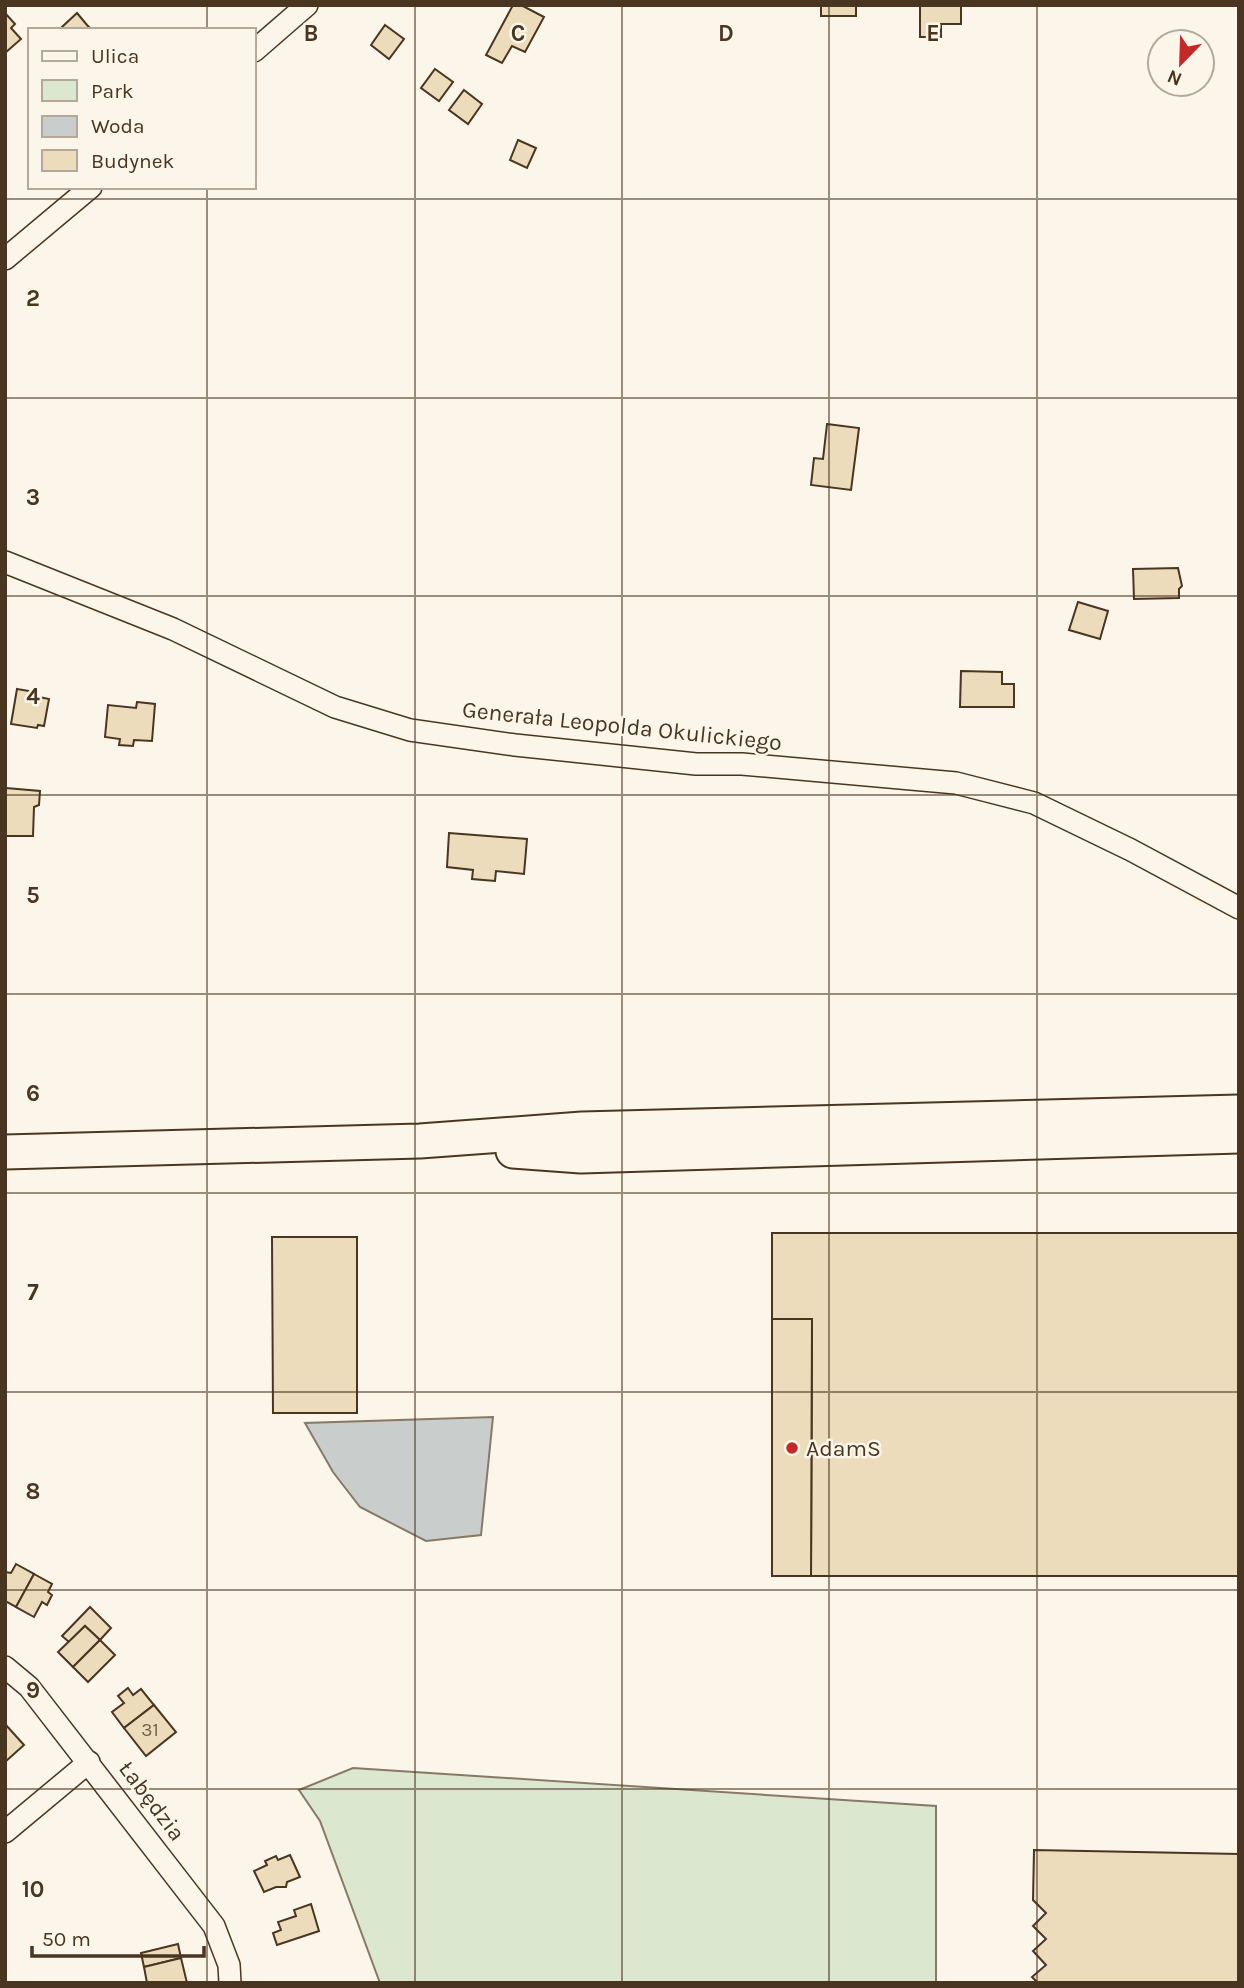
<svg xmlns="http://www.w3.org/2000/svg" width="1244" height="1988" font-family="Karla,sans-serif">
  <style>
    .green { fill: #dce7d0; stroke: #887966; stroke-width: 2 }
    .water { fill: #c9cecd; stroke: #887966; stroke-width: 2 }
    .building { fill: #ecdcbc; stroke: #4a3520; stroke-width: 2 }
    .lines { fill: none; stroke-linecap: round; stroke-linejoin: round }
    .minor-casing { stroke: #4a3520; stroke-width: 24 }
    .primary-casing { stroke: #4a3520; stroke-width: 37 }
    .minor { stroke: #fbf6e9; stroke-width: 21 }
    .primary { stroke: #fbf6e9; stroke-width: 33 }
    .grid { fill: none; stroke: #4a3520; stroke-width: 2; stroke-opacity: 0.55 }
    .poi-dot { fill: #c62828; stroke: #fbf6e9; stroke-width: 2.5 }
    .labels { text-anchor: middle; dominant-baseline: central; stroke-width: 5; stroke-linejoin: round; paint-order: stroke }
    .number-label { font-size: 19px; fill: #725f47 }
    .street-label { font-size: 23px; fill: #4a3520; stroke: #fbf6e9 }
    .poi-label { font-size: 23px; fill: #4a3520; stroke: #fbf6e9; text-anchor: start }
    .grid-label { font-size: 23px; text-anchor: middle; font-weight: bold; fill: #4a3520; stroke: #fbf6e9; stroke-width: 5; stroke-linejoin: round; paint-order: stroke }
  </style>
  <rect width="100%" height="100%" fill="#fbf6e9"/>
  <path class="green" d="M 353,1768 L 936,1806 L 936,1983 L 380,1983 L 320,1821 L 299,1790 Z"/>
  <path class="water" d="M 493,1417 L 481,1535 L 426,1541 L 360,1507 L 333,1472 L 305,1423 Z"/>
  <g class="building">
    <path d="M 513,5 L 521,5 L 544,17 L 525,52 L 512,46 L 502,63 L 486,55 Z"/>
    <rect x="821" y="5" width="35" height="11"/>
    <path d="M 920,5 L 961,5 L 961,24 L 941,24 L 941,37 L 920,37 Z"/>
    <path d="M 5,13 L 15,24 L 11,28 L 21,39 L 5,53 Z"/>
    <path d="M 77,13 L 87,25 L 92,30 L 64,30 L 62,27 Z"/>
    <path d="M 385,25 L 404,39 L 389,59 L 371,45 Z"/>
    <path d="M 435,69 L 453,82 L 439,101 L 421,88 Z"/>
    <path d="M 464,90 L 482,104 L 468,124 L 449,110 Z"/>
    <path d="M 518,140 L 536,148 L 527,168 L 510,160 Z"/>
    <path d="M 827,424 L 859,428 L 851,490 L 811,485 L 814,458 L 823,459 Z"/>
    <path d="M 1178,568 L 1182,586 L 1179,589 L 1179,598 L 1134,599 L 1133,569 Z"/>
    <path d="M 1078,602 L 1108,611 L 1100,639 L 1069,630 Z"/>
    <path d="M 961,671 L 1002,672 L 1002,684 L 1014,684 L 1014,707 L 960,707 Z"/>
    <path d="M 17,689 L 35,692 L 34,696 L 49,699 L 44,726 L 38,725 L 37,728 L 11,724 Z"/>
    <path d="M 137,702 L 155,704 L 152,741 L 134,740 L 133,746 L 119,745 L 120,739 L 105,737 L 108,705 L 136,708 Z"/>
    <path d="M 6,788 L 40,791 L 39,805 L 34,807 L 33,836 L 5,836 Z"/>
    <path d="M 449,833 L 527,839 L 524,874 L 496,871 L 495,881 L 472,879 L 473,870 L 447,867 Z"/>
    <path d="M 772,1233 L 1239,1233 L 1239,1576 L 811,1576 L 812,1319 L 772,1319 Z"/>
    <path d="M 272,1237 L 357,1237 L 357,1413 L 273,1413 Z"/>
    <path d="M 772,1319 L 812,1319 L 811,1576 L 772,1576 Z"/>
    <path d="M 16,1564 L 34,1574 L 16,1607 L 5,1601 L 5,1572 L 11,1573 Z"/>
    <path d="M 34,1574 L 52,1584 L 48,1592 L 52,1595 L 47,1605 L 42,1602 L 34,1617 L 16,1607 Z"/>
    <path d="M 90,1607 L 111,1628 L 100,1640 L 85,1626 L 69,1642 L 62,1636 Z"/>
    <path d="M 85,1626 L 100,1640 L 73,1667 L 58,1652 Z"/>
    <path d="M 100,1640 L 115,1655 L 88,1682 L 73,1667 Z"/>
    <path d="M 128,1688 L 133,1695 L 141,1689 L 154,1705 L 124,1728 L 112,1712 L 124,1703 L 118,1696 Z"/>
    <path d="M 154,1705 L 176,1732 L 146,1756 L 124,1728 Z"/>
    <path d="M 5,1724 L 24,1745 L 5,1762 Z"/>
    <path d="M 1034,1850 L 1239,1854 L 1239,1983 L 1038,1983 L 1032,1977 L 1046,1965 L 1033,1951 L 1046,1939 L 1033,1926 L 1046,1913 L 1033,1900 Z"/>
    <path d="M 290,1855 L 300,1877 L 287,1882 L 286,1887 L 276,1887 L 264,1892 L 254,1871 L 267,1865 L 265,1861 L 276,1856 L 278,1860 Z"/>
    <path d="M 311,1904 L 319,1931 L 277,1945 L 273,1933 L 281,1930 L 278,1922 L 296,1916 L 294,1910 Z"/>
    <path d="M 178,1944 L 181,1958 L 144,1967 L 141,1953 Z"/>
    <path d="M 181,1958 L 187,1983 L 147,1983 L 144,1967 Z"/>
  </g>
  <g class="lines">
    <defs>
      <g id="minor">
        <path d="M 254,51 L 307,5"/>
        <path d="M 5,259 L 91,187"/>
        <path d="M 5,562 L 173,629 L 335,707 L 410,730 L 515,745 L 696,764 L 742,764 L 956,783 L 1034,803 L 1131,850 L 1239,908"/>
        <path d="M 5,1667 L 29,1687 L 214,1926 L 229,1965 L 230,1983"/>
        <path d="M 5,1832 L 89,1762"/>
      </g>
      <g id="primary">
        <path d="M 513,1151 L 581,1156 L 1239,1136"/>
        <path d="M 5,1152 L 420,1141 L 582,1129 L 1239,1112"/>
      </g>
    </defs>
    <use href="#minor" class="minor-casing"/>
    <use href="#primary" class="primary-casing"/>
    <use href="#minor" class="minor"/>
    <use href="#primary" class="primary"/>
  </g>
  <path class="grid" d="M 207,5 L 207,30M 415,5 L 415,1983M 622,5 L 622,1983M 829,5 L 829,1983M 1037,5 L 1037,1983M 207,187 L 207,1983M 5,199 L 1239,199M 5,398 L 1239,398M 5,596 L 1239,596M 5,795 L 1239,795M 5,994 L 1239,994M 5,1193 L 1239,1193M 5,1392 L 1239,1392M 5,1590 L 1239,1590M 5,1789 L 1239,1789"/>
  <circle class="poi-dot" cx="792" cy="1448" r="7"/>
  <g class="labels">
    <g class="number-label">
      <text x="150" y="1730">31</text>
    </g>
    <g class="street-label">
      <text transform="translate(622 726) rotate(6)">Generała Leopolda Okulickiego</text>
      <text transform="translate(152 1801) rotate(53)">Łabędzia</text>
    </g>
    <g class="poi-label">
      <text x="806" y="1448">AdamS</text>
    </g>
  </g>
  <g class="grid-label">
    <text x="311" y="41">B</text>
    <text x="518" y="41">C</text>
    <text x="726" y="41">D</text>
    <text x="933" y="41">E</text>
    <text x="33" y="306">2</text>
    <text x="33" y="505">3</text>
    <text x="33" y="704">4</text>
    <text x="33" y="903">5</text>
    <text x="33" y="1101">6</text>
    <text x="33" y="1300">7</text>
    <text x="33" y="1499">8</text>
    <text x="33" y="1698">9</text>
    <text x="33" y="1897">10</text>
  </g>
  <rect width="1244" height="1988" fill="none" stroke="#4a3520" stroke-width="14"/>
  <rect x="28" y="28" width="228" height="161" fill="#fbf6e9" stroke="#b4a999" stroke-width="2"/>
  <rect x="42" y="51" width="35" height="10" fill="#fbf6e9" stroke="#b4a999" stroke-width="2"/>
  <text x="91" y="63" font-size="21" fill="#4a3520">Ulica</text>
  <rect x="42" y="80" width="35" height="21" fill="#dce7d0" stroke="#b4a999" stroke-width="2"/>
  <text x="91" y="98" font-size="21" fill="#4a3520">Park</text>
  <rect x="42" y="116" width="35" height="21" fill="#c9cecd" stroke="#b4a999" stroke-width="2"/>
  <text x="91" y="133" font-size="21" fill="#4a3520">Woda</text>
  <rect x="42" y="150" width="35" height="21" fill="#ecdcbc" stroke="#b4a999" stroke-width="2"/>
  <text x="91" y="168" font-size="21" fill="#4a3520">Budynek</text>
  <g transform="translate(1181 63) rotate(203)"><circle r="33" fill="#fbf6e9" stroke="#b4a999" stroke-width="2"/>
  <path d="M0-5L12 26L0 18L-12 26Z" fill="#c62828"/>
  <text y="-10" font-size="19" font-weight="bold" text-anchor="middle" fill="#4a3520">N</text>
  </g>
  <path d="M32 1946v10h172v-10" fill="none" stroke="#4a3520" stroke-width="3.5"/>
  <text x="42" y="1946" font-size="21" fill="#4a3520" stroke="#fbf6e9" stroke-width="5" paint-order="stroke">50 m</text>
</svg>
